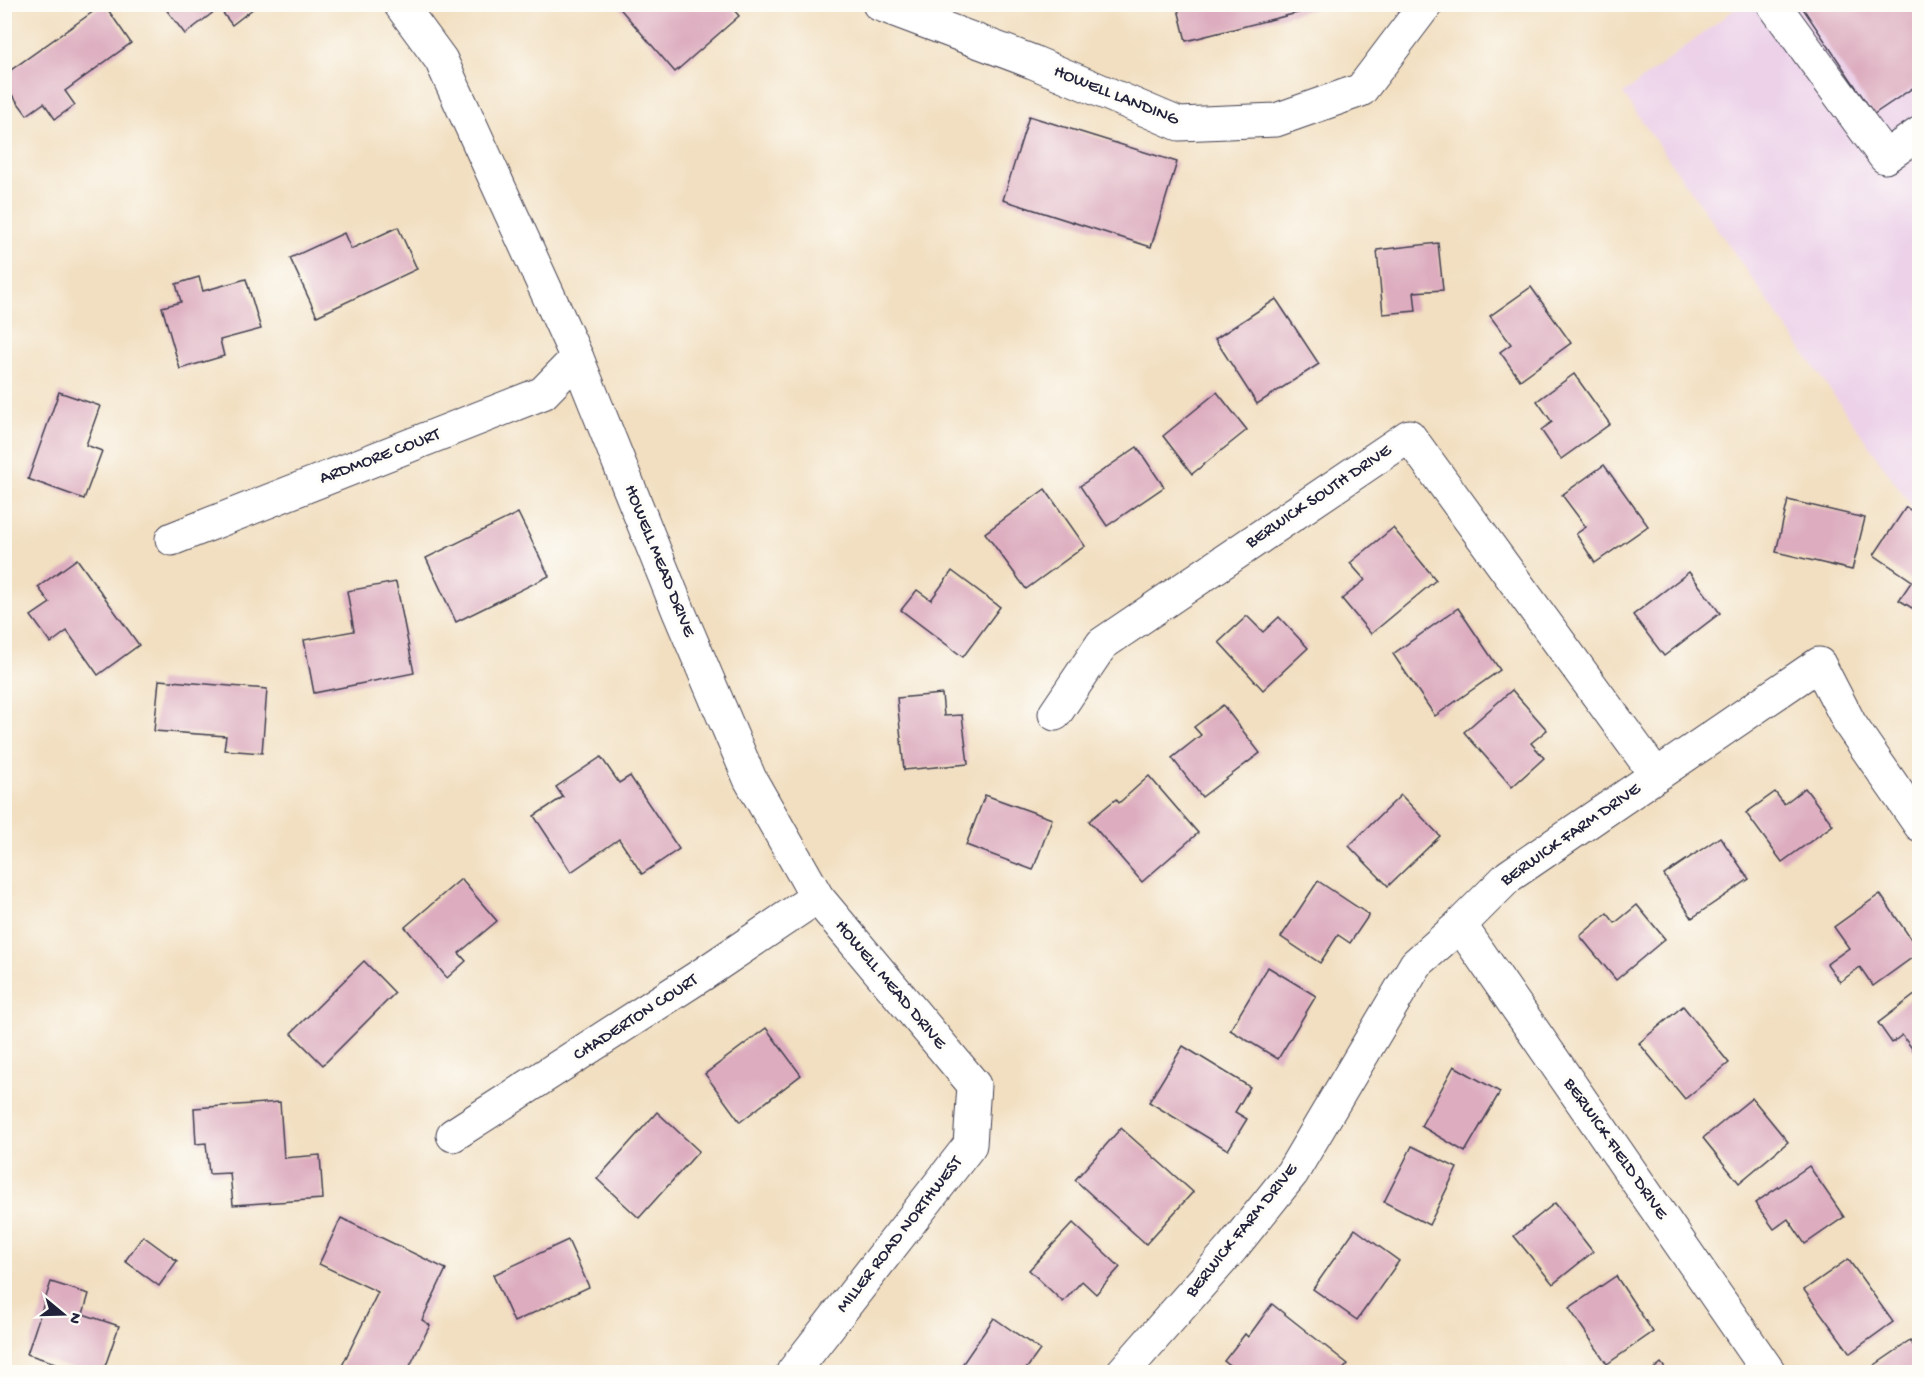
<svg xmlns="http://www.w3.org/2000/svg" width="1924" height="1377" font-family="'Gochi Hand',sans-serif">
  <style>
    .built { fill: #ecd1e9 }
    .building { fill: #ddadbf }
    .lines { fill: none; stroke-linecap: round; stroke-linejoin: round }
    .minor-casing { stroke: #413e4f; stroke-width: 35 }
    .minor { stroke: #fff; stroke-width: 33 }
    .labels { text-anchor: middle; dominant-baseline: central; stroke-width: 6; stroke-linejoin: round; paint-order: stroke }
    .street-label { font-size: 18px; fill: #22223b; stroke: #fdfcf7 }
  </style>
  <rect width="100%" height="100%" fill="#fdfcf7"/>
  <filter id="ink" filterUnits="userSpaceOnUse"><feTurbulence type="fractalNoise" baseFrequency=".0167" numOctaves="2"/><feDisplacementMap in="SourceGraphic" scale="12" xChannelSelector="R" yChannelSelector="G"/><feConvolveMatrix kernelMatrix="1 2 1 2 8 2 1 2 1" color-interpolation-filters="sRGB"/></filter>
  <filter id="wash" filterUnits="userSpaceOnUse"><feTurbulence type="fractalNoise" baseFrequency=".008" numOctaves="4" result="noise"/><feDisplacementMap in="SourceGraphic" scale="24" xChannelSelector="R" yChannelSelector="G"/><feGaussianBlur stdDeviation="1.35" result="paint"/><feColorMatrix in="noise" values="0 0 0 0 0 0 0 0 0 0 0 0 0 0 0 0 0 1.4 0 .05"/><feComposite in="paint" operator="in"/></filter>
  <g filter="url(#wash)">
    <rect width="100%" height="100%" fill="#f2dfc1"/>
    <path class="built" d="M 1740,5 L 1919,5 L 1919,517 L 1623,94 Z"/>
    <g id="blocks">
      <g class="building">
        <path d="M 104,4 L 131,43 L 65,91 L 75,105 L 55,119 L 44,103 L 27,115 L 4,84 L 4,75 Z"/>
        <path d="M 162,4 L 259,4 L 232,25 L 219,8 L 185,34 Z"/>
        <path d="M 616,4 L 729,4 L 739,16 L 675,72 Z"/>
        <path d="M 1800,4 L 1918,4 L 1920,7 L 1920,83 L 1874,114 Z"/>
        <path d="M 1177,5 L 1329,5 L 1186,41 Z"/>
        <path d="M 1029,116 L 1177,162 L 1151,247 L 1003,200 Z"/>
        <path d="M 398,227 L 417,269 L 317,316 L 290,258 L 344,233 L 351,249 Z"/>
        <path d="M 1438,243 L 1443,290 L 1414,292 L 1416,311 L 1383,314 L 1377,250 Z"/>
        <path d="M 199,277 L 203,291 L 246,279 L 261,329 L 220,340 L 224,356 L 180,369 L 162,307 L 181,302 L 176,284 Z"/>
        <path d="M 1531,287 L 1571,343 L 1520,380 L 1500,352 L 1511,344 L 1490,316 Z"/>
        <path d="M 1276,299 L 1319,364 L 1257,404 L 1215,339 Z"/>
        <path d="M 1574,374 L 1610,424 L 1561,459 L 1541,430 L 1552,422 L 1537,401 Z"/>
        <path d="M 59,392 L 100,406 L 86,445 L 102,451 L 84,499 L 28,479 Z"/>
        <path d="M 1217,392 L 1247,430 L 1192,474 L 1163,436 Z"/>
        <path d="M 1137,447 L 1164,487 L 1107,526 L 1080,486 Z"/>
        <path d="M 1604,465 L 1648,526 L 1595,563 L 1576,534 L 1586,527 L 1562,495 Z"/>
        <path d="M 1045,489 L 1085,546 L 1026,589 L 985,533 Z"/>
        <path d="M 1788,500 L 1865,518 L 1852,570 L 1776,552 Z"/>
        <path d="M 1906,507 L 1920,517 L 1920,613 L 1899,600 L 1912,581 L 1874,555 Z"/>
        <path d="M 518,513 L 549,576 L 456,622 L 426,558 Z"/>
        <path d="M 1393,528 L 1436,580 L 1371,634 L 1342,599 L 1365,580 L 1350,563 Z"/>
        <path d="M 77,559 L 139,645 L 98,675 L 67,631 L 51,643 L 31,616 L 50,603 L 38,587 Z"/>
        <path d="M 952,571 L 1000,607 L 963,657 L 901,610 L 917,590 L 931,600 Z"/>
        <path d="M 1689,572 L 1720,613 L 1664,656 L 1633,615 Z"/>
        <path d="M 396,582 L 414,673 L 314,693 L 304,640 L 354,631 L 347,591 Z"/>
        <path d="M 1458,608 L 1500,670 L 1435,716 L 1393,654 Z"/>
        <path d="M 1247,616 L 1263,632 L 1279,617 L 1308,648 L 1263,690 L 1219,642 Z"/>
        <path d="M 159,680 L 267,689 L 262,753 L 224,750 L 226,736 L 154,731 Z"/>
        <path d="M 1512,690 L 1547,730 L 1531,743 L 1544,758 L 1512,787 L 1464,732 Z"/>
        <path d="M 942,694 L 944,716 L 962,715 L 968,764 L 904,770 L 897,698 Z"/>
        <path d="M 1223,705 L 1260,753 L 1202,797 L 1172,758 L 1201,735 L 1194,727 Z"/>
        <path d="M 601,757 L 619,783 L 630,776 L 679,849 L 642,874 L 619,839 L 571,872 L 534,816 L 563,797 L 556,787 Z"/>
        <path d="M 1149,776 L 1198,833 L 1142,882 L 1089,821 L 1116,799 L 1119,803 Z"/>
        <path d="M 1805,788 L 1833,825 L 1782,862 L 1746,813 L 1775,792 L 1784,804 Z"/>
        <path d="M 985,795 L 1052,819 L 1033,870 L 966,845 Z"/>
        <path d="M 1401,795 L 1440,836 L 1388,886 L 1349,846 Z"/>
        <path d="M 1720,837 L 1749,879 L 1692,918 L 1664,875 Z"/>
        <path d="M 461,879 L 497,921 L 459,953 L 466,961 L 447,978 L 405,927 Z"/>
        <path d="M 1318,881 L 1369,915 L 1350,943 L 1338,935 L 1320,963 L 1281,937 Z"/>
        <path d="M 1880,894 L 1920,952 L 1873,986 L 1860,967 L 1840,982 L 1827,964 L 1849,948 L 1834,927 Z"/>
        <path d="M 1637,905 L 1665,939 L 1616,980 L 1580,936 L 1607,913 L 1615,923 Z"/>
        <path d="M 364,961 L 395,993 L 323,1065 L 291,1033 Z"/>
        <path d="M 1268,967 L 1316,996 L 1278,1059 L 1230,1030 Z"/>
        <path d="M 1920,991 L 1920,1059 L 1902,1035 L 1892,1043 L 1878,1023 Z"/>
        <path d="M 1683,1006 L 1729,1063 L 1685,1099 L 1639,1043 Z"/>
        <path d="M 766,1028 L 801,1075 L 740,1122 L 705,1074 Z"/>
        <path d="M 1183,1046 L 1250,1087 L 1235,1112 L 1247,1119 L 1228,1150 L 1149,1102 Z"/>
        <path d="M 1454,1066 L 1500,1092 L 1465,1152 L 1421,1126 Z"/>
        <path d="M 1752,1098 L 1788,1142 L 1739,1183 L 1703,1138 Z"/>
        <path d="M 280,1102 L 284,1158 L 320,1155 L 323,1199 L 233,1205 L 230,1173 L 209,1174 L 206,1143 L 196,1144 L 194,1108 Z"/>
        <path d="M 657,1112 L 699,1151 L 639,1218 L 597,1179 Z"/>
        <path d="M 1121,1128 L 1193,1192 L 1146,1244 L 1075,1180 Z"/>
        <path d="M 1412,1146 L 1457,1168 L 1429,1225 L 1384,1202 Z"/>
        <path d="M 1809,1166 L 1844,1217 L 1805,1244 L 1788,1219 L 1774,1229 L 1755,1203 Z"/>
        <path d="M 1555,1203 L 1593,1252 L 1553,1284 L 1514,1236 Z"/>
        <path d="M 341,1218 L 446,1269 L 422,1320 L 430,1325 L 407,1372 L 339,1372 L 378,1292 L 319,1264 Z"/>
        <path d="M 1073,1223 L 1120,1267 L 1096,1294 L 1082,1281 L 1063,1302 L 1029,1270 Z"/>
        <path d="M 1355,1229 L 1399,1261 L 1357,1320 L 1313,1289 Z"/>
        <path d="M 143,1236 L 177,1261 L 159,1286 L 125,1261 Z"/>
        <path d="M 568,1240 L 589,1287 L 514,1322 L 493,1275 Z"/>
        <path d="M 1848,1259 L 1893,1322 L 1850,1353 L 1804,1290 Z"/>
        <path d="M 1616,1276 L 1653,1332 L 1607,1364 L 1569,1308 Z"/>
        <path d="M 51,1282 L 89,1294 L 83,1314 L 119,1326 L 103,1372 L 83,1372 L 27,1354 Z"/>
        <path d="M 1272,1304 L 1348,1364 L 1341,1372 L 1239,1372 L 1224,1361 L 1245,1334 L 1248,1337 Z"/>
        <path d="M 994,1318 L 1040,1350 L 1024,1372 L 957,1372 Z"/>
        <path d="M 1910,1341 L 1920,1354 L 1920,1372 L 1872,1372 L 1869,1369 Z"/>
        <path d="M 1661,1363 L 1668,1372 L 1650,1372 Z"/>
      </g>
    </g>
  </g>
  <g filter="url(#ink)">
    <use href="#blocks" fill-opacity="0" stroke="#413e4f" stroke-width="1.5"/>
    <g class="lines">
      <defs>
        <g id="minor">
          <path d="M 400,4 L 441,60 L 577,358 L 679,612 L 750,779 L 817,897 L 974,1085 L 970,1145 L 793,1372"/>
          <path d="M 879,4 L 1033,62 L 1179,124 L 1276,120 L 1361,90 L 1426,4"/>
          <path d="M 1774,5 L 1885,157 L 1920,133"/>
          <path d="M 172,539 L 543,393 L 577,358"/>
          <path d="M 1055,714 L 1102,644 L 1409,436 L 1656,775"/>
          <path d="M 1460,925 L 1769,1372"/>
          <path d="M 453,1135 L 703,974 L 817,897"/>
          <path d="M 1123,1372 L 1232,1248 L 1292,1173 L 1416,964 L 1460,925 L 1509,876 L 1819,664 L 1850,724 L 1920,825"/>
        </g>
      </defs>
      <use href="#minor" class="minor-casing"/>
      <use href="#minor" class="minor"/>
    </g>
  </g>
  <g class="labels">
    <g class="street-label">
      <text transform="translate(1116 96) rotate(22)">HOWELL LANDING</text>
      <text transform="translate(380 457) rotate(-21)">ARDMORE COURT</text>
      <text transform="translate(1319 497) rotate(-34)">BERWICK SOUTH DRIVE</text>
      <text transform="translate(659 561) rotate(68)">HOWELL MEAD DRIVE</text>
      <text transform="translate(1571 835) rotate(-35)">BERWICK FARM DRIVE</text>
      <text transform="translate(890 985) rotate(50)">HOWELL MEAD DRIVE</text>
      <text transform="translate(636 1018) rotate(-33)">CHADERTON COURT</text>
      <text transform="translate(1615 1149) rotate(55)">BERWICK FIELD DRIVE</text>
      <text transform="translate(1242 1231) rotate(-51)">BERWICK FARM DRIVE</text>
      <text transform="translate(900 1235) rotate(-52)">MILLER ROAD NORTHWEST</text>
    </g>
  </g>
  <rect width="1924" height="1377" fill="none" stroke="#fdfcf7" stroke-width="24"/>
  <g transform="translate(63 1314) rotate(109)" stroke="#fdfcf7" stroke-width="4.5" paint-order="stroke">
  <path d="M0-4.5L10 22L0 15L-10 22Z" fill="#22223b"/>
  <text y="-9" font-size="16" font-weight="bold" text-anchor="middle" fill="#22223b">N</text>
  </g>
</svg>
